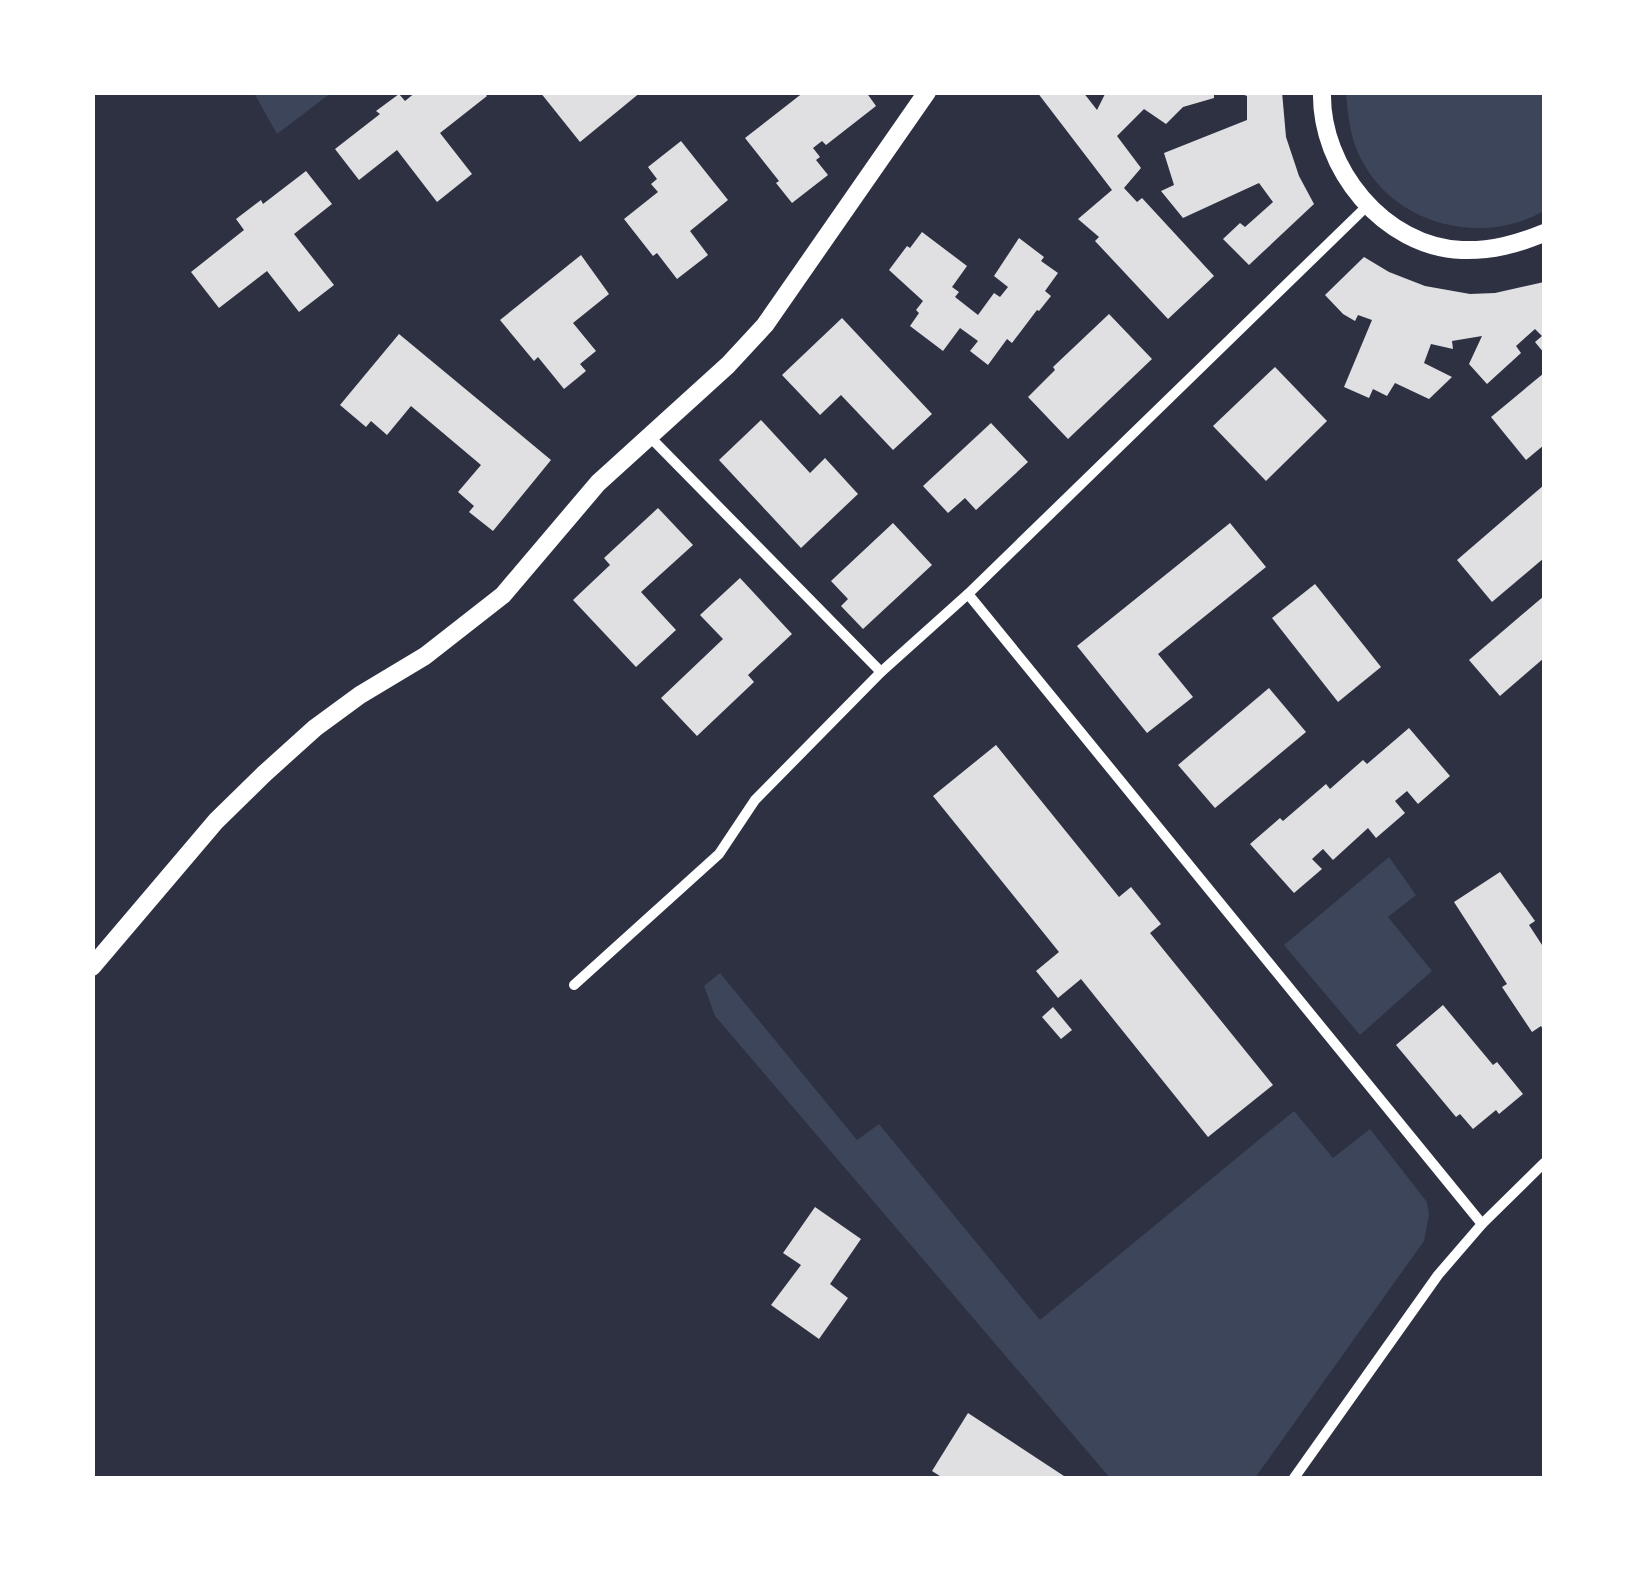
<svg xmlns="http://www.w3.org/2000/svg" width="1637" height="1571" font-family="'Exo 2',sans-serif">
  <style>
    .green { fill: #3c4559 }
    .building { fill: #e0e0e3 }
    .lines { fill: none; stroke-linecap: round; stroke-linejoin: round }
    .minor { stroke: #fff; stroke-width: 10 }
    .tertiary { stroke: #fff; stroke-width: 18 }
  </style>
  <rect width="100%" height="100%" fill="#2d3142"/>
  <g class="green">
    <path d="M 254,93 L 331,93 L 277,134 Z"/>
    <path d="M 1346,93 L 1544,93 L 1544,211 C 1482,246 1397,226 1362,161 C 1350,139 1348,116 1346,93 Z"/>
    <path d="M 1389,857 L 1416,895 L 1388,917 L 1432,971 L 1360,1035 L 1284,945 Z"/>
    <path d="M 720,973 L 857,1140 L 879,1124 L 1040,1320 L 1294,1111 L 1333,1158 L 1370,1129 L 1427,1202 L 1429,1215 L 1424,1241 L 1255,1478 L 1110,1478 L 715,1016 L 704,986 Z"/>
  </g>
  <g class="building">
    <path d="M 416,92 L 484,92 L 487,96 L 440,133 L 472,174 L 437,202 L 397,150 L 359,180 L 335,149 L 380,114 L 376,111 L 399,94 L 405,101 Z"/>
    <path d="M 540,92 L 641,92 L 580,142 Z"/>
    <path d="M 804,92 L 866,92 L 876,106 L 826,145 L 822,141 L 813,148 L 820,157 L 816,160 L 828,175 L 792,203 L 776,183 L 779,181 L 745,138 Z"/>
    <path d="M 1037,92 L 1083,92 L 1097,110 L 1106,92 L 1214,92 L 1214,98 L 1183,107 L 1166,124 L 1144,109 L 1117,136 L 1141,168 L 1124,188 L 1137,202 L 1142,198 L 1214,276 L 1168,319 L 1095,241 L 1099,237 L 1078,219 L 1112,190 Z"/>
    <path d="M 1237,92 L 1282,92 L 1286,137 L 1299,176 L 1314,204 L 1249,265 L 1223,239 L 1240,223 L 1245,227 L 1273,202 L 1259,183 L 1183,218 L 1161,191 L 1174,185 L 1164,153 L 1247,120 L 1247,96 Z"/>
    <path d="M 681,141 L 728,200 L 690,231 L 708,255 L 677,279 L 657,253 L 653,256 L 624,219 L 658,192 L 651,184 L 657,179 L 648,167 Z"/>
    <path d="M 306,171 L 332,204 L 294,234 L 334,285 L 299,312 L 267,271 L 219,308 L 191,272 L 244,230 L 236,219 L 261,200 L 263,204 Z"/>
    <path d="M 922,232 L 967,266 L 952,287 L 959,292 L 955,297 L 978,315 L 994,293 L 1000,297 L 1008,287 L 994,276 L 1019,238 L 1044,257 L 1041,261 L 1058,273 L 1045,291 L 1051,296 L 1039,311 L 1037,310 L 1012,343 L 1007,339 L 988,365 L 970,351 L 978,341 L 960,328 L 943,351 L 910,326 L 919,313 L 916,310 L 923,301 L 889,270 L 907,246 L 910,248 Z"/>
    <path d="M 581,255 L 609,294 L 573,323 L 596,351 L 580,364 L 586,371 L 564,389 L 538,357 L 534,361 L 500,320 Z"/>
    <path d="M 1364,257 L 1389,272 L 1425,286 L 1470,294 L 1495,293 L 1544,282 L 1544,353 L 1535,342 L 1542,336 L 1535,329 L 1516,346 L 1521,353 L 1487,384 L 1469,364 L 1482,336 L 1452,341 L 1453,349 L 1431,344 L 1424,363 L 1452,377 L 1429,399 L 1395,383 L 1387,396 L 1373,389 L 1369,398 L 1344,387 L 1372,320 L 1358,315 L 1355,321 L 1343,314 L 1325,295 Z"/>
    <path d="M 1109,314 L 1152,359 L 1068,439 L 1028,397 L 1055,370 L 1053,367 Z"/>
    <path d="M 842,318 L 932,414 L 893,450 L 841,395 L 820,415 L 782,375 Z"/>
    <path d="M 399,334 L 551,460 L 493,531 L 469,512 L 474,506 L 458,492 L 481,465 L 411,406 L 387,435 L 371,421 L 366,427 L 340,405 Z"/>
    <path d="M 1275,367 L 1327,421 L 1266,481 L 1213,426 Z"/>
    <path d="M 1544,373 L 1544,445 L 1526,460 L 1491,417 Z"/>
    <path d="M 761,420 L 810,473 L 825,458 L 858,494 L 801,548 L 719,460 Z"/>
    <path d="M 991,423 L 1028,462 L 976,510 L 965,498 L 948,513 L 923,486 Z"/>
    <path d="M 1544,485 L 1544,558 L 1492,602 L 1457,560 Z"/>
    <path d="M 658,508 L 693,545 L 641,592 L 676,630 L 636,667 L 573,600 L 610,565 L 604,558 Z"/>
    <path d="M 893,523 L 932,565 L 863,629 L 841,606 L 848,599 L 831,581 Z"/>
    <path d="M 1230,523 L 1266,567 L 1158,654 L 1193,697 L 1147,733 L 1077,646 Z"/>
    <path d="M 740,578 L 792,634 L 748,675 L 754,682 L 697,736 L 661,698 L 723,639 L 700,615 Z"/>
    <path d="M 1315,584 L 1381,667 L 1338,702 L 1272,618 Z"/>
    <path d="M 1544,596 L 1544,658 L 1500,696 L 1469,660 Z"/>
    <path d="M 1269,688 L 1306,732 L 1215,808 L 1178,765 Z"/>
    <path d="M 1409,728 L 1450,776 L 1418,804 L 1407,791 L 1395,801 L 1405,813 L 1376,838 L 1368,828 L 1333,860 L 1323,849 L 1312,859 L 1322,869 L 1294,893 L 1250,844 L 1280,818 L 1283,821 L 1326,784 L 1330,789 L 1363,760 L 1367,764 Z"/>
    <path d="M 996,745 L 1119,897 L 1131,887 L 1161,924 L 1150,933 L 1273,1085 L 1208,1137 L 1081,979 L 1058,998 L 1036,971 L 1059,952 L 933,796 Z"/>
    <path d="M 1500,872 L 1535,921 L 1529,925 L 1544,948 L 1544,1031 L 1541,1026 L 1532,1032 L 1502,987 L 1507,984 L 1454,902 Z"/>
    <path d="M 1443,1005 L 1493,1065 L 1497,1062 L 1523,1094 L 1499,1114 L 1496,1110 L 1473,1129 L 1460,1114 L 1456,1117 L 1396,1045 Z"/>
    <path d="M 1053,1007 L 1072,1030 L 1061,1039 L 1042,1017 Z"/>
    <path d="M 815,1207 L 861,1239 L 830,1284 L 848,1298 L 819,1339 L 771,1305 L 801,1265 L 783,1253 Z"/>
    <path d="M 968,1413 L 1067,1478 L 943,1478 L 932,1471 Z"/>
  </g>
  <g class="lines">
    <g class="minor">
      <path d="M 649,436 L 881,672"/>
      <path d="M 968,594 L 1482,1224"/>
      <path d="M 574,985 L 719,854 L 755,800 L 881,672 L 968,594 L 1367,206"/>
      <path d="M 1294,1478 L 1438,1275 L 1482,1224 L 1544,1163"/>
    </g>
    <g class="tertiary">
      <path d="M 1322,92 C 1320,168 1384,247 1462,250 C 1492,251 1517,244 1544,233"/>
      <path d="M 92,967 L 216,821 L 264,774 L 315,728 L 360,695 L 425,656 L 503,595 L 598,483 L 728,365 L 765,325 L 927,92"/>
    </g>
  </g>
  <rect width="1637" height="1571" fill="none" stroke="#ffffff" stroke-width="190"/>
</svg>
